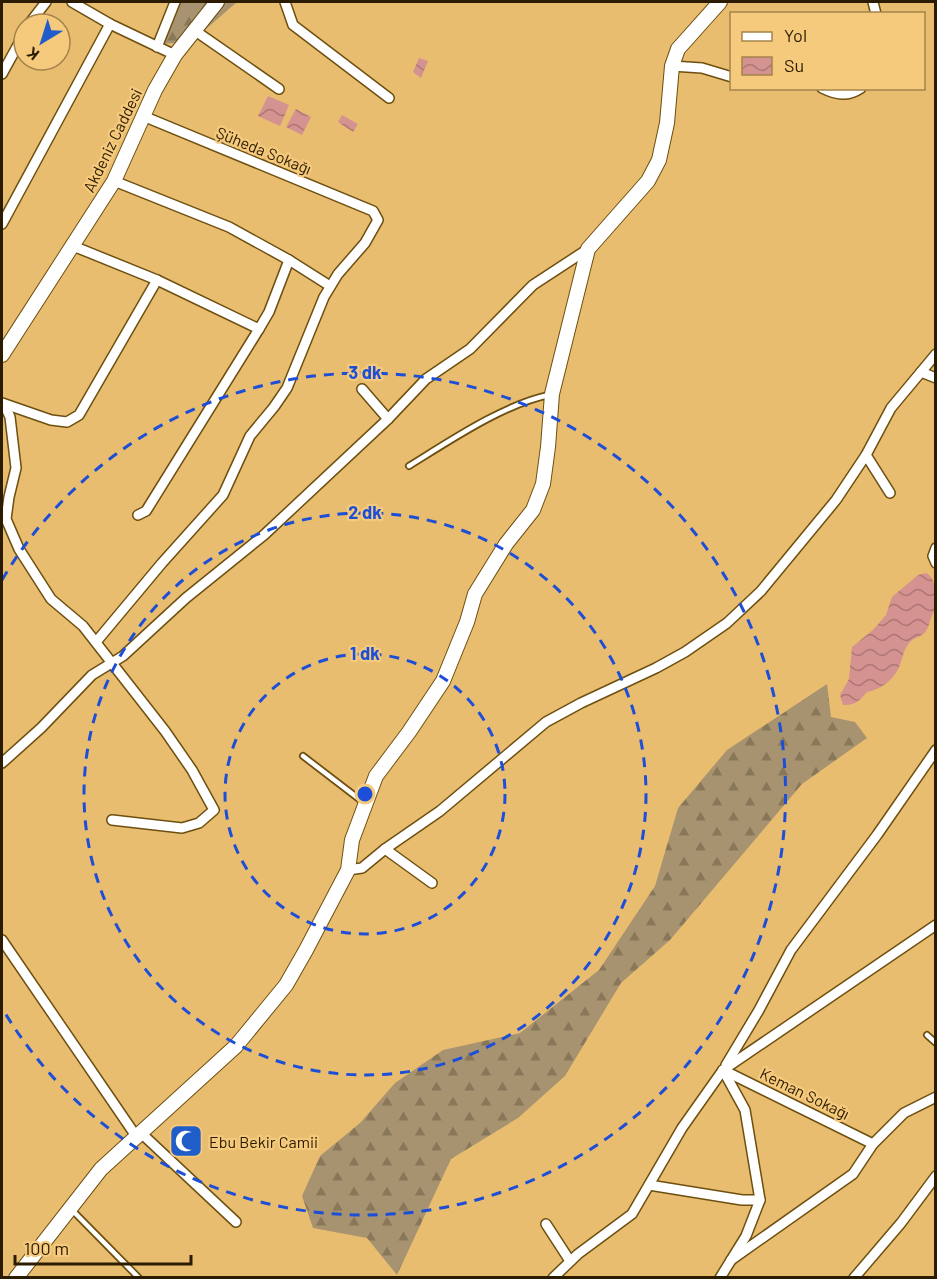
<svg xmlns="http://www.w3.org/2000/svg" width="937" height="1279" font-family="Barlow,sans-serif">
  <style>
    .forest { fill: url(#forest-firs) }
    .water { fill: url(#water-waves) }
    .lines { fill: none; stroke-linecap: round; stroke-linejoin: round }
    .lane-casing { stroke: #6d4f0f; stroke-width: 8 }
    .street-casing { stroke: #6d4f0f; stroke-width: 12 }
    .secondary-casing { stroke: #6d4f0f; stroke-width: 16 }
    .lane { stroke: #fff; stroke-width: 4.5 }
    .street { stroke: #fff; stroke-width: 9 }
    .secondary { stroke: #fff; stroke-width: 14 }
    .ring { fill: none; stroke: #1d4ed8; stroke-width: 3; stroke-dasharray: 10 8 }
    .labels { text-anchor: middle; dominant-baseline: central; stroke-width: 4.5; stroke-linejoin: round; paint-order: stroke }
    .street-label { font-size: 16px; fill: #2b1b00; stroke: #f5ca7d }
    .poi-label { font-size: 16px; fill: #2b1b00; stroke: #f5ca7d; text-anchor: start }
    .centre { fill: #1d4ed8; stroke: #f5ca7d; stroke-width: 3 }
    .ring-label { font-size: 18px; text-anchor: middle; font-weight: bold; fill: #1d4ed8; stroke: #f5ca7d; stroke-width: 4.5; stroke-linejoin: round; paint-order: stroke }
  </style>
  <defs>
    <pattern id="forest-firs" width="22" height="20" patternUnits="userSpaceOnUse" patternTransform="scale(1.5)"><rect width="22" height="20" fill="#a89370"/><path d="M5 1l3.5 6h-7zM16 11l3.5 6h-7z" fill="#89775a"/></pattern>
    <pattern id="water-waves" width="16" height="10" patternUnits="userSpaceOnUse" patternTransform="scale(1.5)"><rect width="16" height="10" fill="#d49290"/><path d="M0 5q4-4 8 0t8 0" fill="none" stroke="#ac7673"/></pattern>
  </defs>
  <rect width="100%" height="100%" fill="#e8bd70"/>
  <g class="forest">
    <path d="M 176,2 L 237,2 L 191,42 L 160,44 Z"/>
    <path d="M 827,684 L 831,717 L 855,722 L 867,738 L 802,784 L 670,940 L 621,983 L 565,1076 L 518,1118 L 451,1159 L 397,1275 L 367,1238 L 313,1228 L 302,1196 L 320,1156 L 360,1123 L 395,1083 L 443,1050 L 520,1033 L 599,970 L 655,886 L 678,808 L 727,750 Z"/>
  </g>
  <g class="water">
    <path d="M 419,58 L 428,61 L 421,78 L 413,72 Z"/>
    <path d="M 268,96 L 289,105 L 280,126 L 258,116 Z"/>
    <path d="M 296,109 L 311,117 L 302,135 L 286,127 Z"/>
    <path d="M 342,115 L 358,124 L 353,132 L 338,122 Z"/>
    <path d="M 926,573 C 937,578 936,597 935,610 C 930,617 930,625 926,631 C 922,637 915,637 910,642 C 903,650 903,658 899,667 C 894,680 879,690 867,692 C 860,700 855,706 843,705 L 840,695 L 849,679 L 852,647 L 873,630 L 886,615 L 892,597 L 918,575 Z"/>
  </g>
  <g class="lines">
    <defs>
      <g id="lane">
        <path d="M 409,466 C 448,442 504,404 549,395"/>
        <path d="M 303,756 L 363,802"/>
        <path d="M 927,1035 L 936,1043"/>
        <path d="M 72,1210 L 139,1278"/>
      </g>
      <g id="street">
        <path d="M 72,2 L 110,24 L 175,55"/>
        <path d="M 285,2 L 293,25 L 389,98"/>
        <path d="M 873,2 L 876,14"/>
        <path d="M 29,24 L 46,2"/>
        <path d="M 194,30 L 279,89"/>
        <path d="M 157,47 L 175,2"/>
        <path d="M 672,66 L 702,68 L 732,77"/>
        <path d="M 2,74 L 24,34"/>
        <path d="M 822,88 C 836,95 848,97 861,88"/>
        <path d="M 114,181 L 229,227 L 289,260 L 269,312 L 259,329 L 146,511 L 138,515"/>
        <path d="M 2,224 L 110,24"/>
        <path d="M 73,246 L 157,280 L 259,329"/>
        <path d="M 289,260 L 330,286"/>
        <path d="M 921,372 L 936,354"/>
        <path d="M 362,389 L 388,419"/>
        <path d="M 2,403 L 51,420 L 67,422 L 79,415 L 157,280"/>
        <path d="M 4,404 L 10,417 L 16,468 L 9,497 L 6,519 L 19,549 L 51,599 L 83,626 L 165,731 L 192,770 L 214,810 L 199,823 L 182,828 L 112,820"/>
        <path d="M 866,455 L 890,493"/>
        <path d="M 936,548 L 933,556 L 936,563"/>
        <path d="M 96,642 L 162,563 L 223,495 L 250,436 L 274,407 L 287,388 L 324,297 L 338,274 L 365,243 L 378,220 L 373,211 L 143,116"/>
        <path d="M 2,763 L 41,728 L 92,675 L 123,656 L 186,598 L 264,535 L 388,419 L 426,379 L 470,349 L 533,285 L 588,249"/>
        <path d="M 385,849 L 432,883"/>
        <path d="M 348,870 L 362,868 L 385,849 L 440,811 L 546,722 L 581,703 L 656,668 L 685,652 L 727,623 L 761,591 L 836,500 L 866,455 L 891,408 L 921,372 L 936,378"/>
        <path d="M 2,940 L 136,1136"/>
        <path d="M 726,1065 L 759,1010 L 791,950 L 877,835 L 936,750"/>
        <path d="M 723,1070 L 873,1144"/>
        <path d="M 140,1132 L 236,1222"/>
        <path d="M 649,1185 L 742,1200 L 760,1200"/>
        <path d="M 546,1224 L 570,1261"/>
        <path d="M 731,1260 L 853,1174 L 873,1144 L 904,1113 L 936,1097"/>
        <path d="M 553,1278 L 578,1254 L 632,1214 L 682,1128 L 723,1070 L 936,925"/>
        <path d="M 720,1278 L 746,1236 L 760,1200 L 745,1110 L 723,1070"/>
        <path d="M 854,1278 L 901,1223 L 936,1176"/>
      </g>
      <g id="secondary">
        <path d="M 2,355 L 114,181 L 155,90 L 175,55 L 217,2"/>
        <path d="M 16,1278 L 101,1169 L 236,1046 L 286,985 L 306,950 L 348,870 L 352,840 L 376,776 L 409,732 L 443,681 L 467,622 L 475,594 L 506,544 L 533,510 L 543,484 L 548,447 L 552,394 L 588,249 L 648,181 L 659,160 L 667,123 L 672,66 L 678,49 L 720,2"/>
      </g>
    </defs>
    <use href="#lane" class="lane-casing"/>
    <use href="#street" class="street-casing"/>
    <use href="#secondary" class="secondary-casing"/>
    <use href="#lane" class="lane"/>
    <use href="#street" class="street"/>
    <use href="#secondary" class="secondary"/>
  </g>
  <g class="ring">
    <circle cx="365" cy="794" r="140"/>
    <circle cx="365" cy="794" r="281"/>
    <path d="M2 580A421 421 0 1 1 2 1008"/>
  </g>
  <defs>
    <symbol id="mosque-square" viewBox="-11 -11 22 22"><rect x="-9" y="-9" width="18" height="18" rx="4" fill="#215dc9" stroke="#f5ca7d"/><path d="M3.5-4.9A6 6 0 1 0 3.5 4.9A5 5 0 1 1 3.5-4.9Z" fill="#fff"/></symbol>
  </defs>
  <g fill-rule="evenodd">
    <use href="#mosque-square" x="167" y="1122" width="38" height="38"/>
  </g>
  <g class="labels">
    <g class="street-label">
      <text transform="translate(112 140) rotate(-64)">Akdeniz Caddesi</text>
      <text transform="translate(264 150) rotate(22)">Şüheda Sokağı</text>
      <text transform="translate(805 1093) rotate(26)">Keman Sokağı</text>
    </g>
    <g class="poi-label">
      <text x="209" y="1141">Ebu Bekir Camii</text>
    </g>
  </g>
  <circle cx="365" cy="794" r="9" class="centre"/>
  <g class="ring-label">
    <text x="365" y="379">3 dk</text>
    <text x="365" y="519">2 dk</text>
    <text x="365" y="660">1 dk</text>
  </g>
  <rect width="937" height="1279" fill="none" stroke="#2b1b00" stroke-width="6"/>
  <rect x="730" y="12" width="195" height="78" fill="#f5ca7d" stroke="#a4844b" stroke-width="1.5"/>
  <rect x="742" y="32" width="30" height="9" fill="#ffffff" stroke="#a4844b" stroke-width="1.5"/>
  <text x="784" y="42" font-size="18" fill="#2b1b00">Yol</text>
  <rect x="742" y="57" width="30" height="18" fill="url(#water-waves)" stroke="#a4844b" stroke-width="1.5"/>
  <text x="784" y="72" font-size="18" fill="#2b1b00">Su</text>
  <g transform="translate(42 42) rotate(218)"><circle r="28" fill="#f5ca7d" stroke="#a4844b" stroke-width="1.5"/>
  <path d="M0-4.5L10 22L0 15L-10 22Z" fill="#215dc9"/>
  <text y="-9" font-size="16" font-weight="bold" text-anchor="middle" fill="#2b1b00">K</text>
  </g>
  <path d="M15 1255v9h176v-9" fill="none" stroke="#2b1b00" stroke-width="3"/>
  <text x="24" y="1255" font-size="18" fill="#2b1b00" stroke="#f5ca7d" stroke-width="4.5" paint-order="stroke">100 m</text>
</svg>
